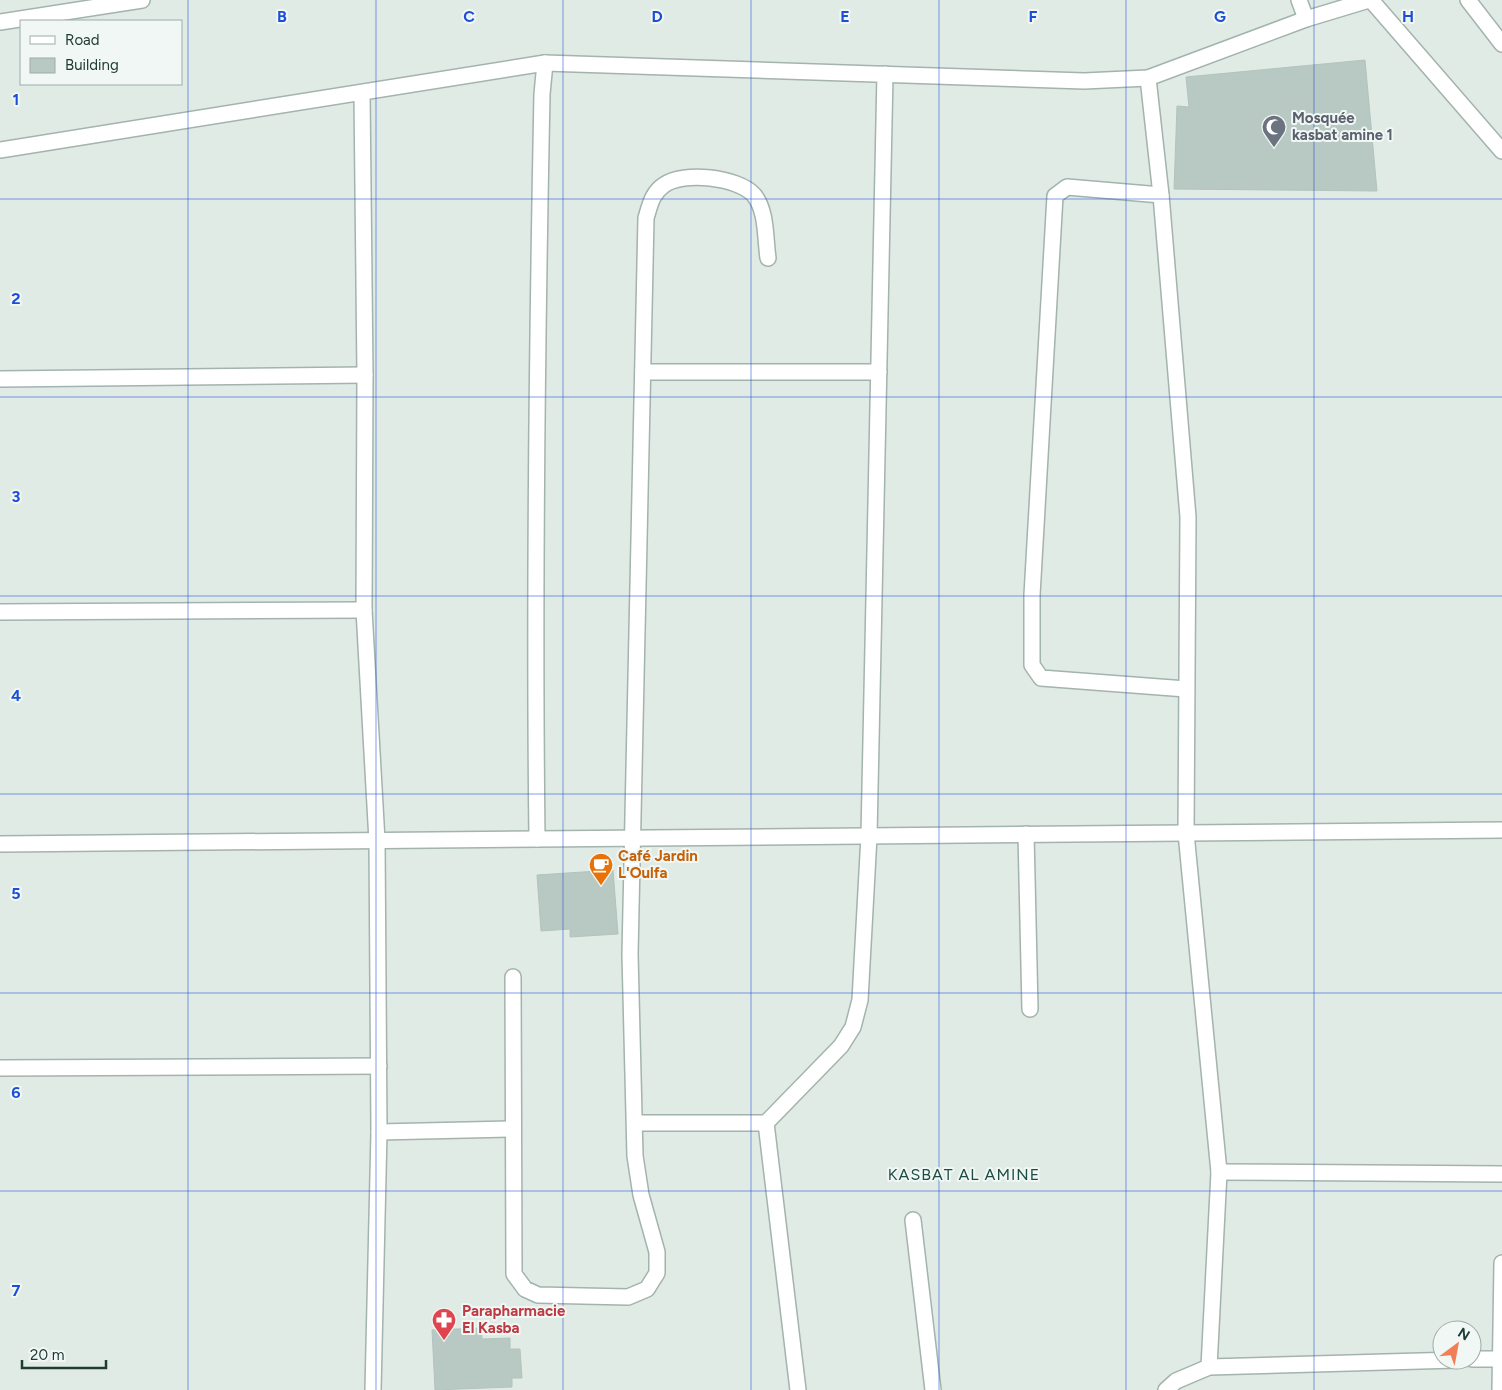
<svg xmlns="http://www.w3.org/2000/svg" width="1502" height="1390" font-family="Figtree,sans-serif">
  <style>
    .building { fill: #b8c8c2; stroke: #b2c4bd }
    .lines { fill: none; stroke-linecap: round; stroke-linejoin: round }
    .minor-casing { stroke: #a3b3ad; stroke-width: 18 }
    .minor { stroke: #fff; stroke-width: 15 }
    .grid { fill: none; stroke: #1d4ed8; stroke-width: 1; stroke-opacity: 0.55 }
    .labels { text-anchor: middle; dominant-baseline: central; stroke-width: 4; stroke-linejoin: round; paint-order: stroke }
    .worship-label { font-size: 15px; font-weight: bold; fill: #5b616d; stroke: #f0f7f4; text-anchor: start }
    .food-label { font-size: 15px; font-weight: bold; fill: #c56008; stroke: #f0f7f4; text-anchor: start }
    .health-label { font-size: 15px; font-weight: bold; fill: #be3a42; stroke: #f0f7f4; text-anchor: start }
    .neighbourhood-label { font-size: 16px; letter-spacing: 1px; fill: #1c4d42; stroke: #f0f7f4 }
    .grid-label { font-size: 16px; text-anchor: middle; font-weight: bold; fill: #1d4ed8; stroke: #f0f7f4; stroke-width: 4; stroke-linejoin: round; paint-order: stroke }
  </style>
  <rect width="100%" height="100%" fill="#e0ebe6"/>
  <g class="building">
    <path d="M 1365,60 L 1377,191 L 1174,189 L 1177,106 L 1189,107 L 1186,77 Z"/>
    <path d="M 613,870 L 618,934 L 570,937 L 570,929 L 541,931 L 537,875 Z"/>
    <path d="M 481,1328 L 482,1339 L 510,1338 L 510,1349 L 520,1349 L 522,1378 L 512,1378 L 512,1387 L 435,1390 L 432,1330 Z"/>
  </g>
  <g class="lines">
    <defs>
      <g id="minor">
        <path d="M 1299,0 L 1306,19"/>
        <path d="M 1371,0 L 1502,151"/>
        <path d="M 1468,0 L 1502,44"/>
        <path d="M 0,22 L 142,0"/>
        <path d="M 1148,78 L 1161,195 L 1188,517 L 1186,833 L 1219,1172 L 1209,1367"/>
        <path d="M 362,94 L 365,375 L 364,610 L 377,841 L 379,1132 L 373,1390"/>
        <path d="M 0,150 L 545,63 L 1084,81 L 1148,78 L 1306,19 L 1369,0"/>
        <path d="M 1161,195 L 1067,187 L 1055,196 L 1032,595 L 1032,665 L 1041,678 L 1186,689"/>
        <path d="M 643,372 L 879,372"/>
        <path d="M 0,379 L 365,375"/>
        <path d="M 0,612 L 364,610"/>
        <path d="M 1026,834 L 1030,1009"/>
        <path d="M 537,839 C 534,591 537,343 542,94 L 545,63"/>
        <path d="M 0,844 L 1502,830"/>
        <path d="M 513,977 L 514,1274 L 525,1289 L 538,1295 L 628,1297 L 647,1289 L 657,1273 L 657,1252 L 641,1195 L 635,1156 L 630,954 L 646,218 C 650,205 652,193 664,185 C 683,171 738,177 754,195 C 767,211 765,238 768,258"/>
        <path d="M 0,1068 L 379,1066"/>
        <path d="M 635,1123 L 766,1123"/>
        <path d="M 379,1132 L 512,1129"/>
        <path d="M 1219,1172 L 1502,1174"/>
        <path d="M 913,1220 L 933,1390"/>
        <path d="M 1472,1359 L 1499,1359"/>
        <path d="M 798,1390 L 766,1123 L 841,1046 L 853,1027 L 860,1000 L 869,836 L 885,74"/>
        <path d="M 1166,1390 L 1176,1381 L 1209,1367 L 1456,1360"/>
        <path d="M 1500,1390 L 1502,1263"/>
      </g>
    </defs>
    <use href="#minor" class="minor-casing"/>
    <use href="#minor" class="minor"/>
  </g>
  <path class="grid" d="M 188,0 L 188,1390M 376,0 L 376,1390M 563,0 L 563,1390M 751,0 L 751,1390M 939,0 L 939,1390M 1126,0 L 1126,1390M 1314,0 L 1314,1390M 0,199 L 1502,199M 0,397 L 1502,397M 0,596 L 1502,596M 0,794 L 1502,794M 0,993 L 1502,993M 0,1191 L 1502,1191"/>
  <defs>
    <symbol id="mosque-pin" viewBox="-11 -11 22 30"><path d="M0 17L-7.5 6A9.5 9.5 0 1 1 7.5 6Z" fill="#6b7280" stroke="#f0f7f4"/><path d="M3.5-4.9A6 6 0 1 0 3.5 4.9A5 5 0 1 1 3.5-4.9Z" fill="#fff"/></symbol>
    <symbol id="cafe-pin" viewBox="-11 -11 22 30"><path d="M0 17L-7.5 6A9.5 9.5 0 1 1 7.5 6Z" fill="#e8710a" stroke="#f0f7f4"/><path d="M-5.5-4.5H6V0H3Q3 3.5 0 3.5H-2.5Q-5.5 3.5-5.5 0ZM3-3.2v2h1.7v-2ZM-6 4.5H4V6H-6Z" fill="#fff"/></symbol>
    <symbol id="pharmacy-pin" viewBox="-11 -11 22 30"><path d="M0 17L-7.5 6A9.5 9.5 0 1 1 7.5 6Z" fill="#e0444e" stroke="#f0f7f4"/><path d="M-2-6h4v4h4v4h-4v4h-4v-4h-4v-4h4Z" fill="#fff"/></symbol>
  </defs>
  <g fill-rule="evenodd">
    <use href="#mosque-pin" x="1260" y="113" width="28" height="38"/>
    <use href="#cafe-pin" x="587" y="851" width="28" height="38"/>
    <use href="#pharmacy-pin" x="430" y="1306" width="28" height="38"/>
  </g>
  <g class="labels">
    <g class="worship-label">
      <text x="1292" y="118">Mosquée<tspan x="1292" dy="17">kasbat amine 1</tspan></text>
    </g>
    <g class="food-label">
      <text x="618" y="856">Café Jardin<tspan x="618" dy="17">L'Oulfa</tspan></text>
    </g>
    <g class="health-label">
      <text x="462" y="1311">Parapharmacie<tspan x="462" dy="17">El Kasba</tspan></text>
    </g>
    <g class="neighbourhood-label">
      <text x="964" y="1174">KASBAT AL AMINE</text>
    </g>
  </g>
  <g class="grid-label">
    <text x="282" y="22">B</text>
    <text x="469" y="22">C</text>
    <text x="657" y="22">D</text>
    <text x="845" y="22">E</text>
    <text x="1033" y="22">F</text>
    <text x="1220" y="22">G</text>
    <text x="1408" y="22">H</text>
    <text x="16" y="105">1</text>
    <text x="16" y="304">2</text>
    <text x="16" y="502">3</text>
    <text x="16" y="701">4</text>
    <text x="16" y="899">5</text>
    <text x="16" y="1098">6</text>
    <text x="16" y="1296">7</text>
  </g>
  <rect x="20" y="20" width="162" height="65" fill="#f0f7f4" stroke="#9daca7"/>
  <rect x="30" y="36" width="25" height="8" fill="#ffffff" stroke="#9daca7"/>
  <text x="65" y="45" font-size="15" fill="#203b34">Road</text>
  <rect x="30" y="58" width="25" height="15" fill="#b8c8c2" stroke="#9daca7"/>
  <text x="65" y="70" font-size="15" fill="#203b34">Building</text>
  <g transform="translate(1457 1345) rotate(32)"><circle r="24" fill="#f0f7f4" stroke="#9daca7"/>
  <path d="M0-4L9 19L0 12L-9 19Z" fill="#f27e56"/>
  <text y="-8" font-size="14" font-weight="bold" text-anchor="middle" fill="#203b34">N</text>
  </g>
  <path d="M22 1360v8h84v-8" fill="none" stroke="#203b34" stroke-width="2.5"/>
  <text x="30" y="1360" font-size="15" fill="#203b34" stroke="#f0f7f4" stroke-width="4" paint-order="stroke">20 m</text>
</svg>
